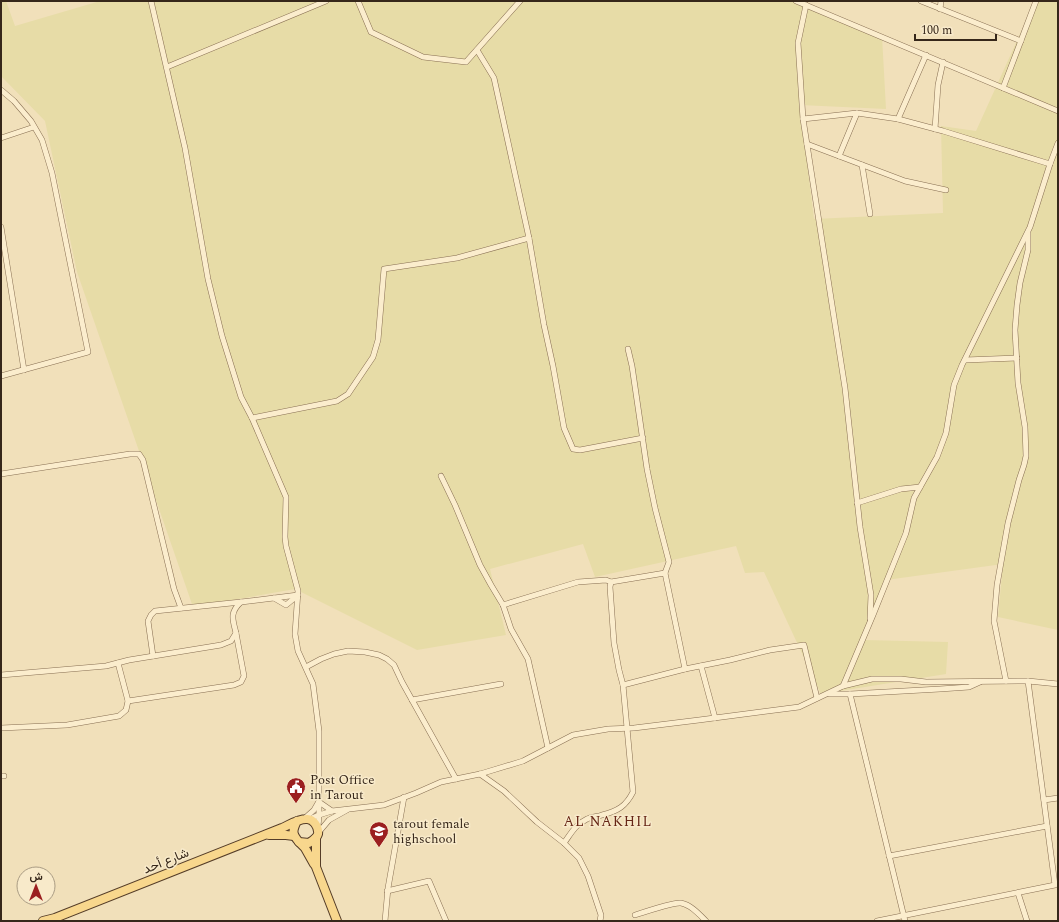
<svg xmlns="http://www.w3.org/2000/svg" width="1059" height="922" font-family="Spectral,Vazirmatn,serif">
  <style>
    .farmland { fill: #e7dca7 }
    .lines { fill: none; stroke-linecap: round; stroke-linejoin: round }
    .street-casing { stroke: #886f53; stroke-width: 6 }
    .primary-casing { stroke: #553d28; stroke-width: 10 }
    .street { stroke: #fbedcd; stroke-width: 5 }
    .primary { stroke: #f8d78d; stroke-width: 8 }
    .labels { text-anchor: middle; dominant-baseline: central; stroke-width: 3; stroke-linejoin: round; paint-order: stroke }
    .poi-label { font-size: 13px; fill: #36271a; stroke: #f8eaca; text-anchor: start }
    .street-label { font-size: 13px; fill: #36271a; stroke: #f8eaca }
    .neighbourhood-label { font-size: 14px; letter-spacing: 1px; fill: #662616; stroke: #f8eaca }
  </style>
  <rect width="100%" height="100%" fill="#f1e0ba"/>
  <path class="farmland" d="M 1,1 L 6,1 L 15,26 L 100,1 L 797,1 L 882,36 L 886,109 L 800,105 L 814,219 L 943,213 L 941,126 L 976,131 L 1035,1 L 1058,1 L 1058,630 L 998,617 L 1003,564 L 886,580 L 864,640 L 948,642 L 946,674 L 821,694 L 764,572 L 745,573 L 736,546 L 595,577 L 583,544 L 490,569 L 506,635 L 417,650 L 295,589 L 193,607 L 77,272 L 45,121 L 1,76 Z"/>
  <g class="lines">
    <defs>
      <g id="street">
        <path d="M 151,1 L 185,148 L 208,279 L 222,336 L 241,397 L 252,418 L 286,497 L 285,537 L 286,546 L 298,591 L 295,634 L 298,651 L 313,684 L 319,731 L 319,815 L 318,827"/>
        <path d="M 358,1 L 371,32 L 423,57 L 466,62 L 520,1"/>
        <path d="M 796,1 L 1058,111"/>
        <path d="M 921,1 L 1021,41"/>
        <path d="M 806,5 L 798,43 L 803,119 L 857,113 L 898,119 L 926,55"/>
        <path d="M 940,9 L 941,1"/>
        <path d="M 167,67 L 326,1"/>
        <path d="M 1003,88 L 1036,1"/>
        <path d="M 1,90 L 14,101 L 31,121 L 42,140 L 52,173 L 88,352 L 1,376"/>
        <path d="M 803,119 L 845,388 L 860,527 L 871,595 L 870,619"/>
        <path d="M 898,119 L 943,131 L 1050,164"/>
        <path d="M 935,129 L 938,85 L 943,62"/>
        <path d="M 1,138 L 34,127"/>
        <path d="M 807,144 L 905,181 L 946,190"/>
        <path d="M 839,156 L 857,113"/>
        <path d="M 862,165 L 870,214"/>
        <path d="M 1,227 L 24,370"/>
        <path d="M 529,238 L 544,325 L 553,366 L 564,428 L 573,449 L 580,450 L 643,438"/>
        <path d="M 628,349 L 632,366 L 647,469 L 655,508 L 669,562 L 665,573"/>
        <path d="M 965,360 L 1017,358"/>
        <path d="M 252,418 L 337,401 L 348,394 L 373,357 L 378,340 L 384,269 L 457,258 L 529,238 L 494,78 L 477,50"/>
        <path d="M 1,474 L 130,454 L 139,454 L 143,460 L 174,589 L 181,608"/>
        <path d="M 441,476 L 455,505 L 480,565 L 491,585 L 503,605 L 511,629 L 528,659 L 548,748"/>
        <path d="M 857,503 L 901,489 L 920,487"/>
        <path d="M 274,598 L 286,605 L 297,596"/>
        <path d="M 503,605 L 578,582 L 606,580 L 611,582"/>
        <path d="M 153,656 L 148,621 L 151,615 L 155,611 L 241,602"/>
        <path d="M 701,666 L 715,718"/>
        <path d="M 306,667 L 321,659 L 334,654 L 348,651 L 365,652 L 379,655 L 387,659 L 394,665 L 402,682 L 456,779"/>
        <path d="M 1,675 L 106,666 L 129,660 L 221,645 L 231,641 L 236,633 C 233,620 229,613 241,602 L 298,595"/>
        <path d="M 1006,681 L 994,621 L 997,585 L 1008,523 L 1019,480 L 1024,465 L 1026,456 L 1025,427 L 1018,383 L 1015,330 L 1017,305 L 1020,283 L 1028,250 L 1028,233"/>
        <path d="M 623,685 L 685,669"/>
        <path d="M 843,686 L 873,615 L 906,533 L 914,498 L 937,457 L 946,433 L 954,385 L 962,365 L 1030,227 L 1050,164 L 1058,143"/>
        <path d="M 829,694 L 850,694 L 905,921"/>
        <path d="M 850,694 L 940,689 L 969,687 L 980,682"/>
        <path d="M 412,700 L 501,684"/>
        <path d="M 128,701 L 234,685 L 241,682 L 244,676 L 236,633"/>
        <path d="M 1,728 L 67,725 L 119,716 L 126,710 L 128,701 L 118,663"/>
        <path d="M 480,774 L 504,791 L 537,822 L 564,843 L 579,858 L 588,876 L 601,915 L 600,921"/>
        <path d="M 1,776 L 4,776"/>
        <path d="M 1044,800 L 1058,798"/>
        <path d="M 319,802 L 332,811"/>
        <path d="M 305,818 L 314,810 L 318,803"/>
        <path d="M 309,819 L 319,815 L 332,811 L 384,805 L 416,793 L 441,782 L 480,774 L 523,761 L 573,735 L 608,729 L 634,728 L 699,720 L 799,707 L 843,686 L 872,679 L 901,679 L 926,682 L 1028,681 L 1058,684"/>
        <path d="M 318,833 L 329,820 L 347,810"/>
        <path d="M 564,843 C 572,832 575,825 587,819 C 592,816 597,817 602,815 C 618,811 626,806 633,792 L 623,685 L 619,670 L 614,643 L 610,587 L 611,582 L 665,573 L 685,669 L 730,660 L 770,650 L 804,645 L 817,698"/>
        <path d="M 889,856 L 1047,826"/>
        <path d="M 387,891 L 429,881 L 446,921"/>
        <path d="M 1018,893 L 1027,921"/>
        <path d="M 635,915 C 644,912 674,902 681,903 C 691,905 699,914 706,921"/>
        <path d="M 385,921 L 388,888 L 404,797"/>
        <path d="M 877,921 L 1055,885 L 1028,681"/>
      </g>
      <g id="primary">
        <path d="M 269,835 L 286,835 L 294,836"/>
        <path d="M 316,838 L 316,867 L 337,921"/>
        <path d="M 299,842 L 305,848 L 314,864"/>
        <path d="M 43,921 L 55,918 L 282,828 C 289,825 298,819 306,819 C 313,818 319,827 318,834 C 317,838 312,841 309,843 L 299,842 C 292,834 292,831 297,821"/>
      </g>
    </defs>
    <use href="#street" class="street-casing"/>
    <use href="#primary" class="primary-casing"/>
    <use href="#street" class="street"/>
    <use href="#primary" class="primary"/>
  </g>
  <defs>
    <symbol id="civic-pin" viewBox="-11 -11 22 30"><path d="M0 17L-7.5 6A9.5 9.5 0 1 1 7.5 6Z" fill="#9b1f20" stroke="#f8eaca"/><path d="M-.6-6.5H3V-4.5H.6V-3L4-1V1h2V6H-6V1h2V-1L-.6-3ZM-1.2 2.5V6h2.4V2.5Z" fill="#fff"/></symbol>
    <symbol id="school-pin" viewBox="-11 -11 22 30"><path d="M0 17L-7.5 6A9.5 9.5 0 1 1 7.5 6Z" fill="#9b1f20" stroke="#f8eaca"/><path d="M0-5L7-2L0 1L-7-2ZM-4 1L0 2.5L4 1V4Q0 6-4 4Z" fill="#fff"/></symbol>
  </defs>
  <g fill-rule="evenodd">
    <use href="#civic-pin" x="285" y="776" width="22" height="30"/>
    <use href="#school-pin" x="368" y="820" width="22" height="30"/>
  </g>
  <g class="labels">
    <g class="poi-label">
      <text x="310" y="780">Post Office<tspan x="310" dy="15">in Tarout</tspan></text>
      <text x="393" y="824">tarout female<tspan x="393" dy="15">highschool</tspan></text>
    </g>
    <g class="street-label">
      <text transform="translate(166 861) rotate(-22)">شارع أحد</text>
    </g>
    <g class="neighbourhood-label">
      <text x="608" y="821">AL NAKHIL</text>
    </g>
  </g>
  <rect width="1059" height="922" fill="none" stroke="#36271a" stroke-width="4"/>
  <g transform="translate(36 886)"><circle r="19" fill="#f8eaca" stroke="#aa9c84"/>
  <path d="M0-3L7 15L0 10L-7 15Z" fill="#9b1f20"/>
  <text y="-6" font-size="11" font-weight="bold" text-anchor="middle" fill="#36271a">ش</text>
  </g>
  <path d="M915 34v6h81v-6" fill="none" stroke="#36271a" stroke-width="2"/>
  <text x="921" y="34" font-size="12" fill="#36271a" stroke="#f8eaca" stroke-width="3" paint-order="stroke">100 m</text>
</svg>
